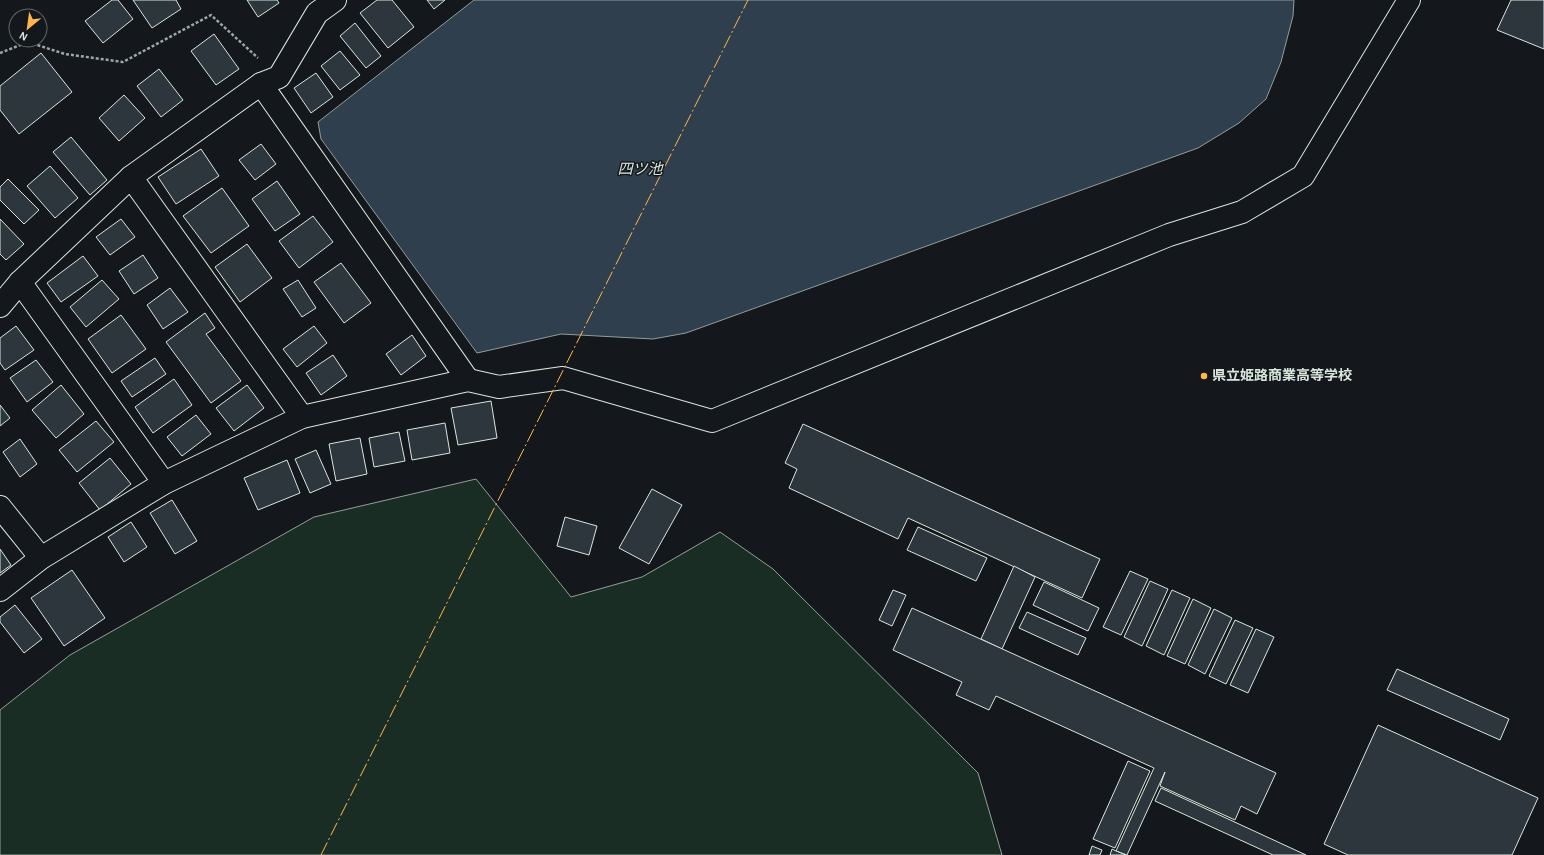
<svg xmlns="http://www.w3.org/2000/svg" width="1544" height="855" font-family="'Alegreya Sans','Noto Sans JP',sans-serif">
  <style>
    .green { fill: #1a2d24; stroke: #939e99 }
    .water { fill: #2f3f4d; stroke: #939e99 }
    .building { fill: #2c363c; stroke: #d8e6dc }
    .lines { fill: none; stroke-linecap: round; stroke-linejoin: round }
    .minor-casing { stroke: #d8e6dc; stroke-width: 24 }
    .path { stroke: #9da8a2; stroke-width: 2.5; stroke-dasharray: 3 2; stroke-linecap: butt }
    .minor { stroke: #14181c; stroke-width: 22 }
    .power { stroke: #ffb74d; stroke-width: 1; stroke-dasharray: 14 3 2 3; stroke-linecap: butt }
    .poi-dot { fill: #ffb74d; stroke: #14181c; stroke-width: 1.5 }
    .labels { text-anchor: middle; dominant-baseline: central; stroke-width: 3; stroke-linejoin: round; paint-order: stroke }
    .poi-label { font-size: 14px; font-weight: bold; fill: #d8e6dc; stroke: #14181c; text-anchor: start }
    .water-label { font-size: 15px; font-style: italic; fill: #d8e6dc; stroke: #14181c }
  </style>
  <rect width="100%" height="100%" fill="#14181c"/>
  <path class="green" d="M 476,479 L 571,597 L 642,577 L 720,532 L 773,569 L 978,773 L 1002,855 L 0,855 L 0,710 L 70,655 L 314,517 Z"/>
  <path class="water" d="M 474,0 L 1294,0 L 1293,16 L 1281,62 L 1266,99 L 1239,123 L 1198,148 L 686,333 L 653,339 L 561,334 L 477,353 L 321,139 L 318,122 Z"/>
  <g class="building">
    <path d="M 112,0 L 118,0 L 133,19 L 103,43 L 85,21 Z"/>
    <path d="M 133,0 L 176,0 L 181,9 L 152,28 Z"/>
    <path d="M 247,0 L 277,0 L 279,3 L 258,17 Z"/>
    <path d="M 377,0 L 392,0 L 414,27 L 388,48 L 360,13 Z"/>
    <path d="M 427,0 L 445,0 L 434,9 Z"/>
    <path d="M 1511,0 L 1544,0 L 1544,49 L 1497,30 Z"/>
    <path d="M 355,23 L 381,56 L 366,68 L 340,36 Z"/>
    <path d="M 214,34 L 239,69 L 216,85 L 191,51 Z"/>
    <path d="M 340,51 L 360,75 L 340,90 L 321,66 Z"/>
    <path d="M 41,53 L 72,92 L 19,134 L 0,110 L 0,86 Z"/>
    <path d="M 159,69 L 183,100 L 161,117 L 137,86 Z"/>
    <path d="M 316,73 L 333,97 L 311,113 L 294,88 Z"/>
    <path d="M 124,95 L 145,118 L 119,141 L 99,118 Z"/>
    <path d="M 71,137 L 107,180 L 90,195 L 53,152 Z"/>
    <path d="M 261,144 L 276,164 L 255,180 L 239,160 Z"/>
    <path d="M 201,149 L 219,176 L 176,204 L 158,177 Z"/>
    <path d="M 50,166 L 78,198 L 55,218 L 27,186 Z"/>
    <path d="M 8,179 L 39,210 L 24,224 L 0,200 L 0,187 Z"/>
    <path d="M 277,181 L 300,214 L 275,231 L 252,199 Z"/>
    <path d="M 222,188 L 249,226 L 211,253 L 183,216 Z"/>
    <path d="M 313,216 L 333,242 L 299,268 L 279,241 Z"/>
    <path d="M 0,219 L 24,244 L 6,260 L 0,254 Z"/>
    <path d="M 121,219 L 135,237 L 110,255 L 96,237 Z"/>
    <path d="M 247,244 L 272,278 L 240,302 L 215,267 Z"/>
    <path d="M 143,255 L 158,278 L 134,294 L 119,271 Z"/>
    <path d="M 83,256 L 98,276 L 61,302 L 47,283 Z"/>
    <path d="M 341,263 L 371,303 L 344,323 L 314,282 Z"/>
    <path d="M 102,280 L 119,299 L 86,327 L 70,307 Z"/>
    <path d="M 298,280 L 316,308 L 302,317 L 283,289 Z"/>
    <path d="M 170,288 L 188,312 L 163,329 L 147,305 Z"/>
    <path d="M 205,313 L 215,328 L 206,334 L 241,381 L 211,403 L 166,342 Z"/>
    <path d="M 121,315 L 146,349 L 112,373 L 88,339 Z"/>
    <path d="M 16,326 L 34,350 L 5,370 L 0,363 L 0,338 Z"/>
    <path d="M 314,326 L 327,343 L 297,367 L 283,349 Z"/>
    <path d="M 412,335 L 426,356 L 401,375 L 386,354 Z"/>
    <path d="M 333,355 L 347,376 L 321,395 L 306,373 Z"/>
    <path d="M 155,358 L 166,374 L 132,397 L 121,381 Z"/>
    <path d="M 36,360 L 53,382 L 27,402 L 10,378 Z"/>
    <path d="M 174,379 L 192,405 L 153,433 L 135,407 Z"/>
    <path d="M 61,385 L 84,414 L 56,438 L 32,410 Z"/>
    <path d="M 247,385 L 264,408 L 234,431 L 216,408 Z"/>
    <path d="M 491,401 L 497,438 L 458,445 L 451,408 Z"/>
    <path d="M 0,405 L 10,418 L 0,426 Z"/>
    <path d="M 196,415 L 211,434 L 182,456 L 167,437 Z"/>
    <path d="M 96,421 L 114,442 L 77,472 L 59,450 Z"/>
    <path d="M 445,423 L 450,453 L 412,460 L 407,430 Z"/>
    <path d="M 803,424 L 1100,559 L 1082,598 L 908,518 L 898,539 L 789,488 L 797,469 L 785,463 Z"/>
    <path d="M 399,432 L 405,461 L 374,467 L 369,438 Z"/>
    <path d="M 360,438 L 367,474 L 336,481 L 329,444 Z"/>
    <path d="M 20,439 L 37,464 L 20,477 L 3,452 Z"/>
    <path d="M 316,450 L 331,484 L 310,493 L 295,459 Z"/>
    <path d="M 110,458 L 131,484 L 100,510 L 79,483 Z"/>
    <path d="M 287,460 L 300,493 L 258,510 L 244,478 Z"/>
    <path d="M 652,489 L 682,505 L 649,564 L 619,548 Z"/>
    <path d="M 172,500 L 197,541 L 175,554 L 150,513 Z"/>
    <path d="M 565,517 L 597,526 L 589,555 L 557,546 Z"/>
    <path d="M 131,522 L 147,547 L 124,562 L 108,537 Z"/>
    <path d="M 918,527 L 987,558 L 976,581 L 907,550 Z"/>
    <path d="M 0,549 L 11,565 L 0,573 Z"/>
    <path d="M 1014,566 L 1035,577 L 1002,649 L 981,639 Z"/>
    <path d="M 72,570 L 105,618 L 64,646 L 31,598 Z"/>
    <path d="M 1130,571 L 1148,579 L 1121,635 L 1103,627 Z"/>
    <path d="M 1150,581 L 1168,589 L 1142,646 L 1124,637 Z"/>
    <path d="M 1044,582 L 1099,608 L 1088,631 L 1033,605 Z"/>
    <path d="M 893,590 L 906,595 L 892,626 L 879,620 Z"/>
    <path d="M 1172,590 L 1190,598 L 1164,655 L 1146,646 Z"/>
    <path d="M 1193,599 L 1211,608 L 1185,664 L 1167,656 Z"/>
    <path d="M 15,605 L 42,639 L 24,653 L 0,622 L 0,617 Z"/>
    <path d="M 912,608 L 1276,773 L 1257,814 L 1241,806 L 1235,820 L 1160,786 L 1165,772 L 1127,855 L 1116,851 L 1154,768 L 996,696 L 989,710 L 956,695 L 962,682 L 893,650 Z"/>
    <path d="M 1214,609 L 1232,618 L 1205,674 L 1188,665 Z"/>
    <path d="M 1027,612 L 1086,638 L 1078,655 L 1019,628 Z"/>
    <path d="M 1235,620 L 1253,628 L 1226,684 L 1209,676 Z"/>
    <path d="M 1256,629 L 1274,637 L 1248,693 L 1230,685 Z"/>
    <path d="M 1397,669 L 1509,719 L 1500,740 L 1387,690 Z"/>
    <path d="M 1378,725 L 1538,798 L 1512,855 L 1348,855 L 1324,844 Z"/>
    <path d="M 1128,761 L 1150,771 L 1115,848 L 1093,839 Z"/>
    <path d="M 1161,788 L 1306,855 L 1273,855 L 1155,801 Z"/>
    <path d="M 1092,846 L 1102,850 L 1100,855 L 1089,855 Z"/>
    <path d="M 1112,849 L 1116,851 L 1126,855 L 1110,855 Z"/>
  </g>
  <g class="lines">
    <defs>
      <g id="minor">
        <path d="M 261,84 L 468,380"/>
        <path d="M 131,177 L 302,417"/>
        <path d="M 20,282 L 164,483"/>
        <path d="M 0,306 L 20,282 L 131,177 L 261,84 L 279,77 L 317,13 L 335,0"/>
        <path d="M 0,507 L 41,558"/>
        <path d="M 0,590 L 41,558 L 164,483 L 302,417 L 468,380 L 499,387 L 563,378 L 712,421 L 1169,235 L 1242,212 L 1303,176 L 1409,0"/>
      </g>
    </defs>
    <use href="#minor" class="minor-casing"/>
    <path class="path" d="M 0,53 L 28,42 L 65,54 L 123,62 L 211,15 L 258,58"/>
    <use href="#minor" class="minor"/>
    <path class="power" d="M 321,855 L 748,0"/>
  </g>
  <circle class="poi-dot" cx="1204" cy="376" r="4"/>
  <g class="labels">
    <g class="poi-label">
      <text x="1212" y="376">県立姫路商業高等学校</text>
    </g>
    <g class="water-label">
      <text x="640" y="169">四ツ池</text>
    </g>
  </g>
  <g transform="translate(28 28) rotate(209)"><circle r="19" fill="#14181c" stroke="#626a69"/>
  <path d="M0-3L7 15L0 10L-7 15Z" fill="#ffb74d"/>
  <text y="-6" font-size="11" font-weight="bold" text-anchor="middle" fill="#d8e6dc">N</text>
  </g>
</svg>
